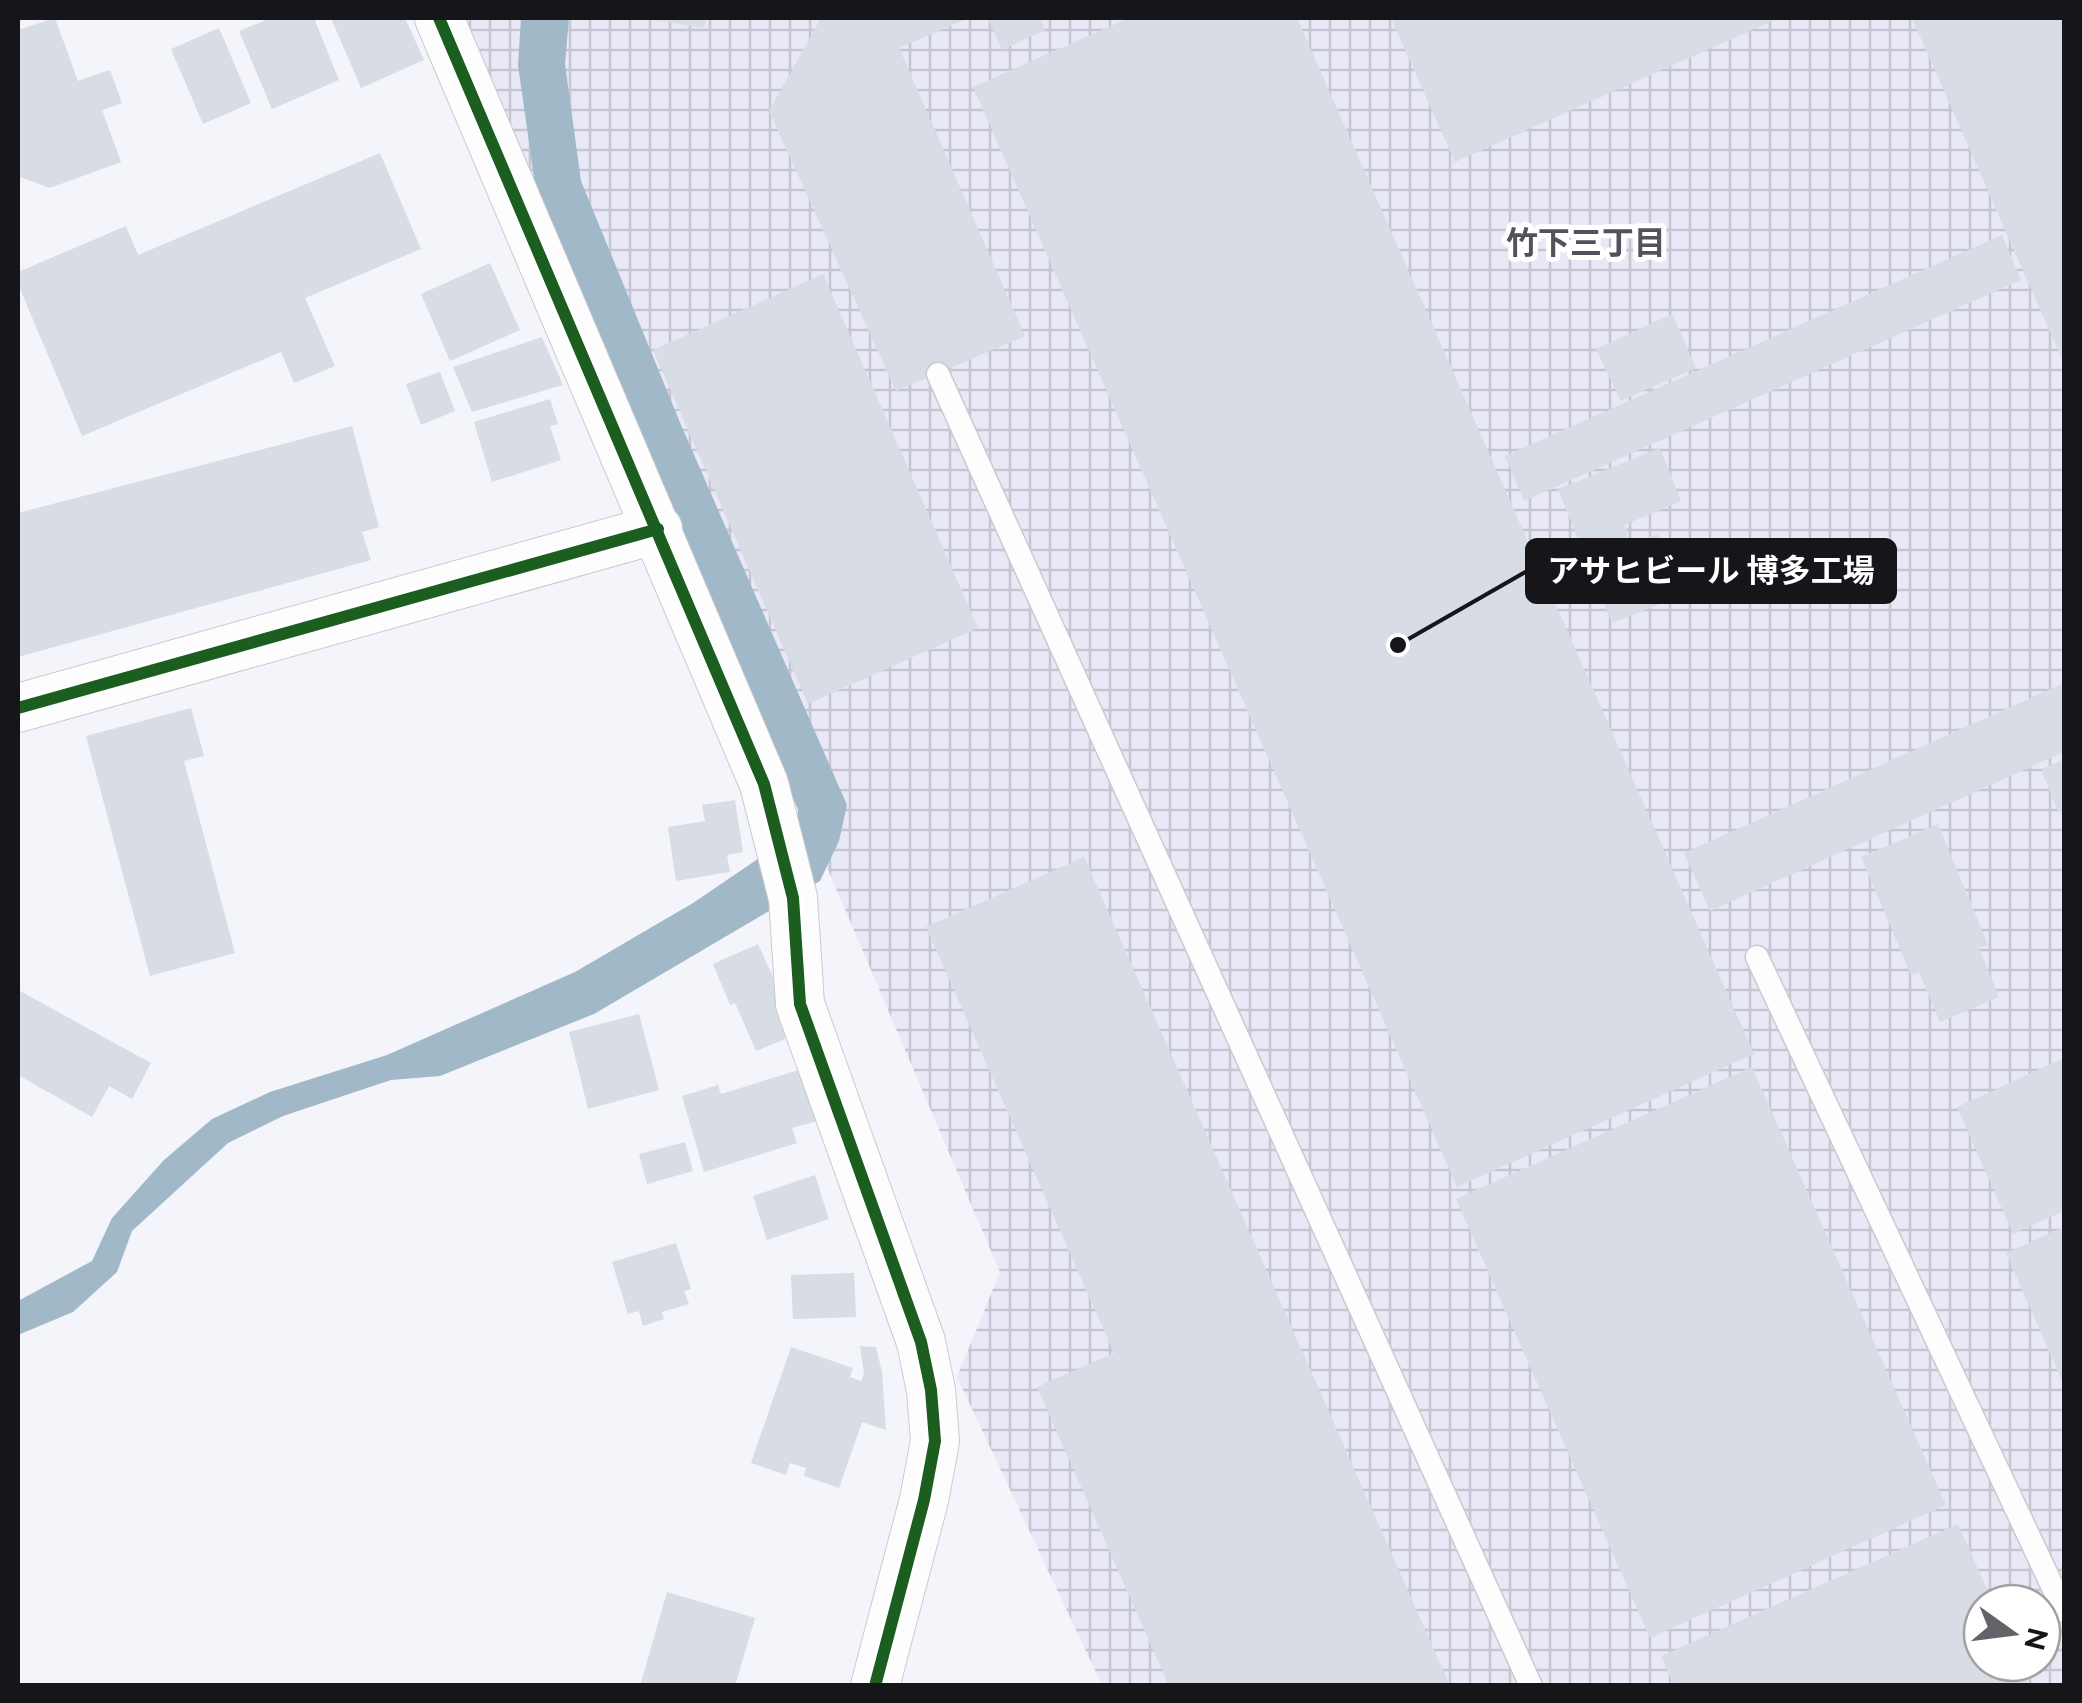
<svg xmlns="http://www.w3.org/2000/svg" width="2082" height="1703" font-family="Raleway,'Noto Sans JP',sans-serif">
  <style>
    .industrial { fill: url(#industrial-grid); fill-rule: evenodd }
    .water { fill: #a0b8c8 }
    .building { fill: #d8dce5 }
    .lines { fill: none; stroke-linecap: round; stroke-linejoin: round }
    .lane-casing { stroke: #cbcad0; stroke-width: 25 }
    .street-casing { stroke: #cbcad0; stroke-width: 50 }
    .lane { stroke: #fdfdfe; stroke-width: 22 }
    .street { stroke: #fdfdfe; stroke-width: 48 }
    .cycleway-casing { stroke: #fff; stroke-width: 19 }
    .cycleway { stroke: #1b5e20; stroke-width: 12 }
    .labels { text-anchor: middle; dominant-baseline: central; stroke-width: 10; stroke-linejoin: round; paint-order: stroke }
    .neighbourhood-label { font-size: 32px; font-weight: bold; fill: #52525d; stroke: #fff }
    .leader { fill: none; stroke: #15151a; stroke-width: 4 }
    .callout-dot { fill: #15151a; stroke: #fff; stroke-width: 4 }
    .callout { fill: #15151a; stroke: #15151a; stroke-width: 4 }
    .callout-label { font-size: 32px; text-anchor: middle; font-weight: bold; fill: #fff }
  </style>
  <defs>
    <pattern id="industrial-grid" width="8" height="8" patternUnits="userSpaceOnUse" patternTransform="scale(2.5)"><rect width="8" height="8" fill="#e8e8f6"/><path d="M0 4h8M4 0v8" fill="none" stroke="#c6c6d2"/></pattern>
  </defs>
  <rect width="100%" height="100%" fill="#f4f4fb"/>
  <path class="industrial" d="M 464,18 L 2064,18 L 2064,1685 L 1102,1685 L 957,1377 L 1000,1272 ZM 1982,1603 L 2042,1603 L 2042,1663 L 1982,1663 Z"/>
  <path class="water" d="M 521,18 L 569,18 L 565,64 L 581,181 L 681,425 L 847,805 L 839,841 L 820,881 L 594,1014 L 440,1076 L 391,1080 L 283,1116 L 228,1143 L 132,1231 L 117,1272 L 73,1312 L 18,1335 L 18,1301 L 92,1261 L 112,1218 L 164,1160 L 212,1119 L 270,1092 L 387,1055 L 575,972 L 693,903 L 765,854 L 796,825 L 798,810 L 536,192 L 518,65 Z"/>
  <g class="building">
    <path d="M 55,18 L 78,81 L 110,70 L 122,103 L 102,110 L 121,162 L 50,188 L 20,177 L 18,171 L 18,30 Z"/>
    <path d="M 271,18 L 314,18 L 339,80 L 272,109 L 239,31 Z"/>
    <path d="M 331,18 L 405,18 L 424,60 L 361,88 Z"/>
    <path d="M 643,18 L 706,18 L 704,28 Z"/>
    <path d="M 821,18 L 969,18 L 899,48 L 1025,336 L 896,391 L 769,111 Z"/>
    <path d="M 988,18 L 1040,18 L 1045,30 L 1002,50 Z"/>
    <path d="M 1129,18 L 1297,18 L 1754,1054 L 1457,1187 L 973,87 Z"/>
    <path d="M 1391,18 L 1779,18 L 1455,162 Z"/>
    <path d="M 1912,18 L 2064,18 L 2064,364 Z"/>
    <path d="M 219,28 L 251,103 L 203,124 L 171,49 Z"/>
    <path d="M 380,153 L 421,249 L 305,298 L 335,366 L 294,383 L 281,352 L 82,436 L 18,284 L 18,272 L 126,226 L 138,255 Z"/>
    <path d="M 2002,235 L 2021,280 L 1524,501 L 1505,456 Z"/>
    <path d="M 490,263 L 520,330 L 450,361 L 421,294 Z"/>
    <path d="M 823,274 L 978,628 L 808,704 L 653,350 Z"/>
    <path d="M 1672,314 L 1696,368 L 1621,401 L 1596,349 Z"/>
    <path d="M 542,337 L 563,385 L 472,412 L 453,367 Z"/>
    <path d="M 440,372 L 455,411 L 421,425 L 406,384 Z"/>
    <path d="M 550,399 L 558,424 L 550,426 L 561,460 L 492,482 L 474,422 Z"/>
    <path d="M 352,426 L 379,527 L 362,532 L 371,560 L 18,657 L 18,513 Z"/>
    <path d="M 1660,448 L 1681,501 L 1624,525 L 1632,544 L 1658,534 L 1669,565 L 1648,574 L 1660,604 L 1612,623 L 1558,489 Z"/>
    <path d="M 2064,683 L 2064,752 L 1710,911 L 1684,853 Z"/>
    <path d="M 191,708 L 204,756 L 184,761 L 235,953 L 150,976 L 86,736 Z"/>
    <path d="M 2064,760 L 2064,809 L 2058,812 L 2041,769 Z"/>
    <path d="M 735,800 L 743,852 L 727,855 L 730,872 L 676,881 L 668,827 L 705,821 L 702,805 Z"/>
    <path d="M 1938,824 L 1988,945 L 1979,948 L 1999,997 L 1940,1022 L 1919,972 L 1911,975 L 1861,857 Z"/>
    <path d="M 1084,857 L 1450,1686 L 1169,1686 L 1037,1387 L 1114,1353 L 926,927 Z"/>
    <path d="M 758,944 L 786,1005 L 785,1039 L 756,1051 L 735,1003 L 730,1005 L 713,964 Z"/>
    <path d="M 18,990 L 151,1063 L 132,1099 L 109,1086 L 92,1117 L 18,1075 Z"/>
    <path d="M 639,1014 L 659,1090 L 588,1109 L 569,1032 Z"/>
    <path d="M 2064,1058 L 2064,1211 L 2013,1234 L 1957,1107 Z"/>
    <path d="M 1752,1067 L 1946,1505 L 1650,1638 L 1456,1199 Z"/>
    <path d="M 802,1069 L 817,1121 L 792,1128 L 797,1143 L 704,1172 L 682,1096 L 718,1085 L 721,1094 Z"/>
    <path d="M 685,1142 L 693,1171 L 647,1184 L 639,1154 Z"/>
    <path d="M 815,1175 L 829,1219 L 767,1240 L 753,1196 Z"/>
    <path d="M 2064,1227 L 2064,1385 L 2006,1253 Z"/>
    <path d="M 676,1243 L 691,1289 L 684,1291 L 689,1304 L 662,1312 L 664,1319 L 643,1326 L 639,1311 L 628,1314 L 612,1262 Z"/>
    <path d="M 854,1273 L 856,1317 L 793,1319 L 791,1275 Z"/>
    <path d="M 860,1346 L 876,1347 L 882,1372 L 886,1430 L 862,1422 L 839,1488 L 804,1476 L 806,1468 L 790,1463 L 786,1475 L 751,1463 L 791,1347 L 853,1368 L 850,1377 L 861,1381 L 864,1374 Z"/>
    <path d="M 1958,1524 L 1993,1603 L 1982,1603 L 1982,1663 L 2019,1663 L 2029,1686 L 1674,1686 L 1661,1656 Z"/>
    <path d="M 667,1592 L 755,1618 L 735,1686 L 640,1686 Z"/>
  </g>
  <g class="lines">
    <defs>
      <g id="lane">
        <path d="M 938,374 L 1531,1686"/>
        <path d="M 1757,957 L 2064,1611"/>
      </g>
      <g id="street">
        <path d="M 439,18 L 764,784 L 793,898 L 800,1004 L 921,1342 L 931,1390 L 935,1441 L 924,1500 L 875,1686"/>
        <path d="M 18,708 L 658,529"/>
      </g>
    </defs>
    <use href="#lane" class="lane-casing"/>
    <use href="#street" class="street-casing"/>
    <use href="#lane" class="lane"/>
    <use href="#street" class="street"/>
    <defs>
      <g id="cycleway">
        <path d="M 439,18 L 764,784 L 793,898 L 800,1004 L 921,1342 L 931,1390 L 935,1441 L 924,1500 L 875,1686"/>
        <path d="M 18,708 L 658,529"/>
      </g>
    </defs>
    <use href="#cycleway" class="cycleway-casing"/>
    <use href="#cycleway" class="cycleway"/>
  </g>
  <g class="labels">
    <g class="neighbourhood-label">
      <text x="1586" y="242">竹下三丁目</text>
    </g>
  </g>
  <path class="leader" d="M1398 645L1527 571"/>
  <circle class="callout-dot" cx="1398" cy="645" r="10"/>
  <rect class="callout" x="1527" y="540" width="368" height="62" rx="10"/>
  <g class="callout-label">
    <text x="1711" y="582">アサヒビール 博多工場</text>
  </g>
  <rect width="2082" height="1703" fill="none" stroke="#15151a" stroke-width="40"/>
  <g transform="translate(2012 1633) rotate(104)"><circle r="48" fill="#ffffff" stroke="#a1a1a3" stroke-width="2.5"/>
  <path d="M0-8L18 38L0 25L-18 38Z" fill="#636369"/>
  <text y="-15" font-size="28" font-weight="bold" text-anchor="middle" fill="#15151a">N</text>
  </g>
</svg>
